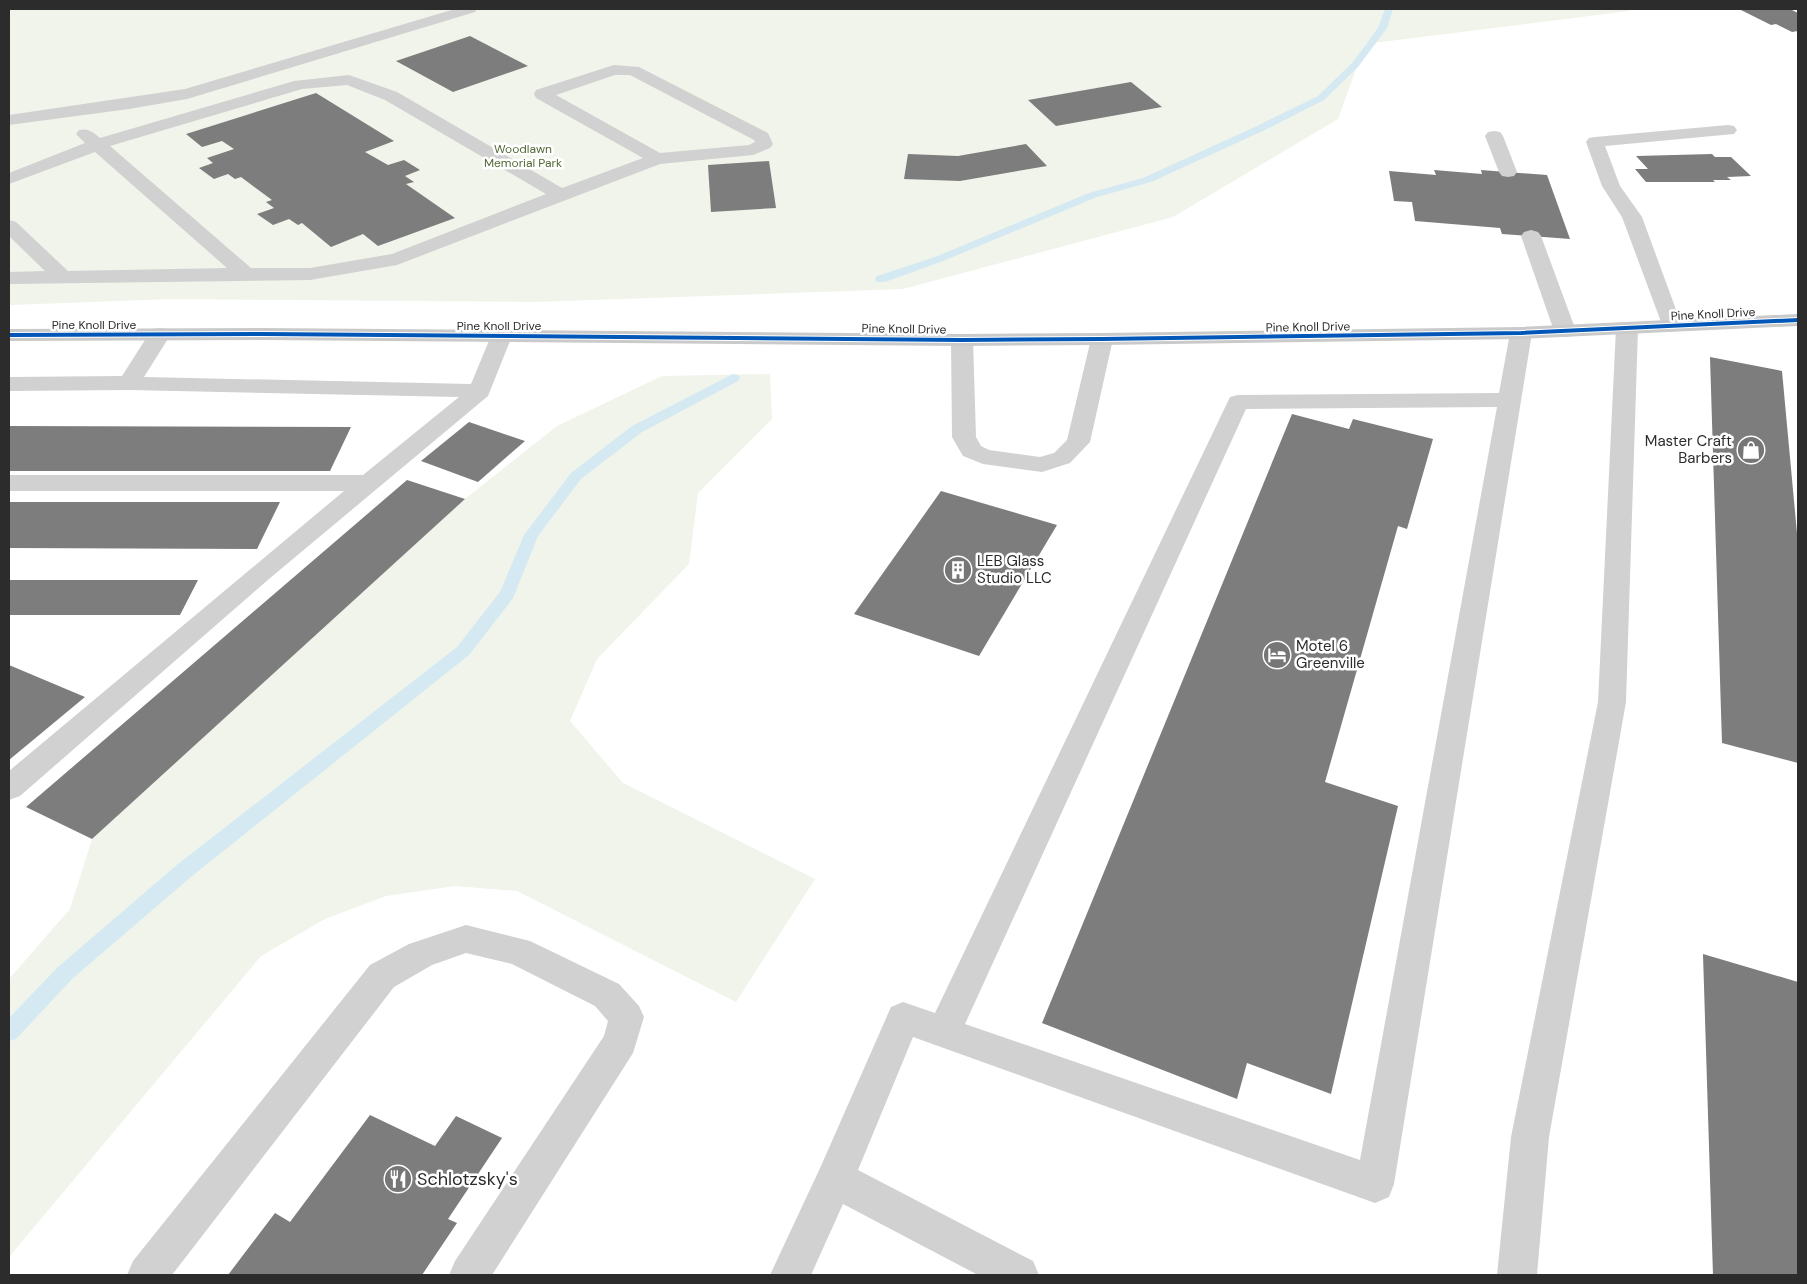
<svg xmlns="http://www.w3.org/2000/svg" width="1807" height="1284" font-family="'DM Sans',sans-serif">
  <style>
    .green { fill: #f0f4ea }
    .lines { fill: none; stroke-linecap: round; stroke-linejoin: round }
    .stream { fill: #d4e9f2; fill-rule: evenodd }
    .building { fill: #7d7d7d }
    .lane { fill: #d1d1d1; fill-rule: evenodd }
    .secondary { fill: #cacaca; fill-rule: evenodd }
    .cycleway-casing { stroke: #fff; stroke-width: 6 }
    .cycleway { stroke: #0057b8; stroke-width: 4 }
    .labels { text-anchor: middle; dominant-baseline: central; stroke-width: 5; stroke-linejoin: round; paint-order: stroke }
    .far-park-label { font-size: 12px; fill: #536a37; stroke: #fff }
    .far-street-label { font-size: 12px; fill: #2c2c2c; stroke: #fff }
    .poi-label { font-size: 15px; fill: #2c2c2c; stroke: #fff; text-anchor: start }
    .near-poi-label { font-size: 18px; fill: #2c2c2c; stroke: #fff; text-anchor: start }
  </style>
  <rect width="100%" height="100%" fill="#fff"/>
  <g class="green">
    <path d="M 9,9 L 1627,9 L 1629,11 L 1365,44 L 1338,119 L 1173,217 L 903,289 L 536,302 L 173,299 L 9,305 Z"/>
    <path d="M 770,374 L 772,419 L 698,493 L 689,564 L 597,659 L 570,721 L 623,783 L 815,879 L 736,1002 L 517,891 L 455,886 L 386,896 L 325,919 L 261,956 L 9,1257 L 9,979 L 70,909 L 92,839 L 465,499 L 557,426 L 662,376 Z"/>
  </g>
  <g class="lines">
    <g class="stream">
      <path d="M 1385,9 L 1393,9 L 1387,28 L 1358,67 L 1324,100 L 1265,130 L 1151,182 L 1097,197 L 943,261 L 885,282 L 877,282 L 875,279 L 877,276 L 935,257 L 1089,193 L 1143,178 L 1257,126 L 1318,96 L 1352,63 L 1378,28 Z"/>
      <path d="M 733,374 L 738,375 L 740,378 L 738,381 L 642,432 L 581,479 L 538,536 L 513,598 L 469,655 L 192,876 L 72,979 L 16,1039 L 9,1041 L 9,1018 L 58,967 L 178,864 L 457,647 L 500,592 L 524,535 L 571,473 L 632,426 Z"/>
    </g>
  </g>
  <g class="building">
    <path d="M 1739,9 L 1790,9 L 1798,13 L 1798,31 L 1792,32 L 1776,24 L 1771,25 Z"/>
    <path d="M 470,36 L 528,66 L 453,92 L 396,61 Z"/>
    <path d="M 1131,82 L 1162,107 L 1056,126 L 1028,100 Z"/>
    <path d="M 316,93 L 394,141 L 365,152 L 388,165 L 404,160 L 420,170 L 405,176 L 414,182 L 406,184 L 455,218 L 378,246 L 363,234 L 331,247 L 302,223 L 298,225 L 289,219 L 273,225 L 257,214 L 274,208 L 266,202 L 272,200 L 241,177 L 235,179 L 228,174 L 214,179 L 199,168 L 213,163 L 207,158 L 234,149 L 222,141 L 202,147 L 186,134 Z"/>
    <path d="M 1026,144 L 1047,166 L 960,181 L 904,179 L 908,154 L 958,156 Z"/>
    <path d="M 1712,154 L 1715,157 L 1731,157 L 1751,176 L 1727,177 L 1731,180 L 1713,180 L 1715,182 L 1646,182 L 1635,169 L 1648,169 L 1636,156 Z"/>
    <path d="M 769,161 L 776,208 L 711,212 L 708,165 Z"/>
    <path d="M 1434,170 L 1482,174 L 1481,170 L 1547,175 L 1570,239 L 1502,234 L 1500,228 L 1415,221 L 1412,202 L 1394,201 L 1389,171 L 1436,175 Z"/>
    <path d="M 1710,357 L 1782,371 L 1798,544 L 1798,763 L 1722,743 Z"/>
    <path d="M 1292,414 L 1349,429 L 1353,419 L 1433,439 L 1407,529 L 1398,526 L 1325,782 L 1398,806 L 1331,1094 L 1247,1063 L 1237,1099 L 1042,1023 Z"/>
    <path d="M 469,422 L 525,441 L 478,482 L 421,461 Z"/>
    <path d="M 9,426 L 351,427 L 330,471 L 9,471 Z"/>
    <path d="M 407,480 L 465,499 L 92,839 L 26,807 Z"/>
    <path d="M 941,491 L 1057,525 L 979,656 L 854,614 Z"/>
    <path d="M 9,502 L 280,502 L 257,549 L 9,548 Z"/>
    <path d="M 9,580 L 198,580 L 180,615 L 9,615 Z"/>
    <path d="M 9,665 L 85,697 L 9,760 Z"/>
    <path d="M 1703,954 L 1798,982 L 1798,1275 L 1713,1275 Z"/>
    <path d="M 370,1115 L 435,1146 L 456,1116 L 502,1138 L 448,1219 L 457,1223 L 422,1275 L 228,1275 L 275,1213 L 290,1222 Z"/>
  </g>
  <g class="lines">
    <g class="lane">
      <path d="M 455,9 L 477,9 L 475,12 L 187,99 L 129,109 L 9,125 L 9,115 L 185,89 Z"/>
      <path d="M 614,65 L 639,67 L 768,133 L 773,144 L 770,148 L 753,155 L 660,164 L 397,265 L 310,280 L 9,284 L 9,272 L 45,271 L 9,236 L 9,220 L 16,222 L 68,271 L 227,268 L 95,152 L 9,184 L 9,173 L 85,143 L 76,134 L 79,130 C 89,128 93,132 100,138 L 294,81 L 349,75 L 397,92 L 562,188 L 643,158 L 536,98 L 534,94 L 536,90 ZM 615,75 L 630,75 L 754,140 L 755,142 L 749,145 L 660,153 L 556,95 ZM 347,85 L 385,100 L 546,194 L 392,254 L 310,268 L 251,268 L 110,146 L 302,89 Z"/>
      <path d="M 1728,125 L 1734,126 L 1737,130 L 1734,134 L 1605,146 L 1620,186 L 1642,217 L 1682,326 L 1678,330 L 1671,332 L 1664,330 L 1622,217 L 1602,186 L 1586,142 L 1589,138 L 1595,137 Z"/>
      <path d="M 1494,131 L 1500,132 L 1503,136 L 1517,172 L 1514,176 L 1508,177 L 1502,176 L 1499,172 L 1485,136 L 1488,132 Z"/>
      <path d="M 1531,230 L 1538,232 L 1541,236 L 1576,331 L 1573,336 L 1565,337 L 1557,336 L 1554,331 L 1521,236 L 1524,232 Z"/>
      <path d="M 1627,322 L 1635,323 L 1638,328 L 1626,702 L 1549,1137 L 1537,1275 L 1497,1275 L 1511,1137 L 1598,702 L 1616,328 L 1619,323 Z"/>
      <path d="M 1521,327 L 1529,328 L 1532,333 L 1394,1184 L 1389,1197 L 1375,1203 L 913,1037 L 858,1170 L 1033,1261 L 1039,1275 L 978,1275 L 843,1204 L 811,1275 L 770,1275 L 821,1166 L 891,1007 L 903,1002 L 935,1013 L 1230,397 L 1238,395 L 1499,393 L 1510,333 L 1513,328 ZM 1497,407 L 1360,1160 L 965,1024 L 1246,409 Z"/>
      <path d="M 160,328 L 168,329 L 171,334 L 144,377 L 471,384 L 493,331 L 501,330 L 509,331 L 512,336 L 488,396 L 269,579 L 20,796 L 9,800 L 9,771 L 344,491 L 9,491 L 9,475 L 363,475 L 459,397 L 129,390 L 9,391 L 9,377 L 122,376 L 152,329 Z"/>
      <path d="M 1102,333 L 1110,334 L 1113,339 L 1090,442 L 1070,463 L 1042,472 L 983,464 L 963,456 L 952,437 L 951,340 L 954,335 L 962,334 L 970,335 L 973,340 L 976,437 L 981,446 L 989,450 L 1040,457 L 1054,453 L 1067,440 L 1091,339 L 1094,334 Z"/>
      <path d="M 466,925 L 530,941 L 619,984 L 639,1006 L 644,1017 L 633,1053 L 492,1275 L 449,1275 L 455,1261 L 604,1036 L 608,1021 L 595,1006 L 512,964 L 466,953 L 432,965 L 394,987 L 172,1275 L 127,1275 L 133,1261 L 370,965 L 409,944 Z"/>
    </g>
    <path class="secondary" d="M 1798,314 L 1798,326 L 1521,339 L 1102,345 L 962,346 L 263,340 L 9,341 L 9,329 L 263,328 L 962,334 L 1102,333 L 1521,327 Z"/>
    <defs>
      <path id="cycleway" d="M 9,335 L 263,334 L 962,340 L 1102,339 L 1521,333 L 1798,320"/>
    </defs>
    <use href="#cycleway" class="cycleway-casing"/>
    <use href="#cycleway" class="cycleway"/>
  </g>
  <defs>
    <symbol id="shop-disc" viewBox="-11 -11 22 22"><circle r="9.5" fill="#767676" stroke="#fff"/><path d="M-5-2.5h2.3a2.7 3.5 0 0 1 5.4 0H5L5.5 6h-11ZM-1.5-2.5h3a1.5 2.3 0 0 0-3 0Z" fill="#fff"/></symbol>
    <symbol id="building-disc" viewBox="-11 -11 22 22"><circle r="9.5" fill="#767676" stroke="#fff"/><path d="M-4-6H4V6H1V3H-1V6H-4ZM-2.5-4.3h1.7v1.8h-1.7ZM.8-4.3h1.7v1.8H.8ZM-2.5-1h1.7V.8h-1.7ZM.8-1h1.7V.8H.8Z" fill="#fff"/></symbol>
    <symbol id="hotel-disc" viewBox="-11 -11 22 22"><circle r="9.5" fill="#767676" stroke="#fff"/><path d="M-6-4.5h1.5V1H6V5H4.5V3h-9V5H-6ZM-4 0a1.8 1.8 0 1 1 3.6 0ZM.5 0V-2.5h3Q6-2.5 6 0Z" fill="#fff"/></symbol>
    <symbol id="restaurant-disc" viewBox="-11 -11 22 22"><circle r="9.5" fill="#767676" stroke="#fff"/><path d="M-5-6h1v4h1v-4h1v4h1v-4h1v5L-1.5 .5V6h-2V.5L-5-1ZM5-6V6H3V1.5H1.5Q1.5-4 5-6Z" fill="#fff"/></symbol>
  </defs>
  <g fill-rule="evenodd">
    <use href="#shop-disc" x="1735" y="434" width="32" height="32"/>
    <use href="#building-disc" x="942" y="554" width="32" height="32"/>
    <use href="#hotel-disc" x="1261" y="639" width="32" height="32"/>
    <use href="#restaurant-disc" x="382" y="1163" width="32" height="32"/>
  </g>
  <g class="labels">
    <g class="far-park-label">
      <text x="523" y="149">Woodlawn<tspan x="523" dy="14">Memorial Park</tspan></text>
    </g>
    <g class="far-street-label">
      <text transform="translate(1713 314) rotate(-3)">Pine Knoll Drive</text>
      <text x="94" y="325">Pine Knoll Drive</text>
      <text x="499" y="326">Pine Knoll Drive</text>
      <text transform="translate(1308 327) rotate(-1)">Pine Knoll Drive</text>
      <text transform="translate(904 329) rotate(1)">Pine Knoll Drive</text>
    </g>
    <g class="poi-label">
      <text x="1732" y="441" text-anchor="end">Master Craft<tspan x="1732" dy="17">Barbers</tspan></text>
      <text x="977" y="561">LEB Glass<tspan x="977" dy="17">Studio LLC</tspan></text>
      <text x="1296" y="646">Motel 6<tspan x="1296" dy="17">Greenville</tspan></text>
    </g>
    <g class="near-poi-label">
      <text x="417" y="1179">Schlotzsky's</text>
    </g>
  </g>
  <rect width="1807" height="1284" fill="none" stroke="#2c2c2c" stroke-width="20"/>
</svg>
